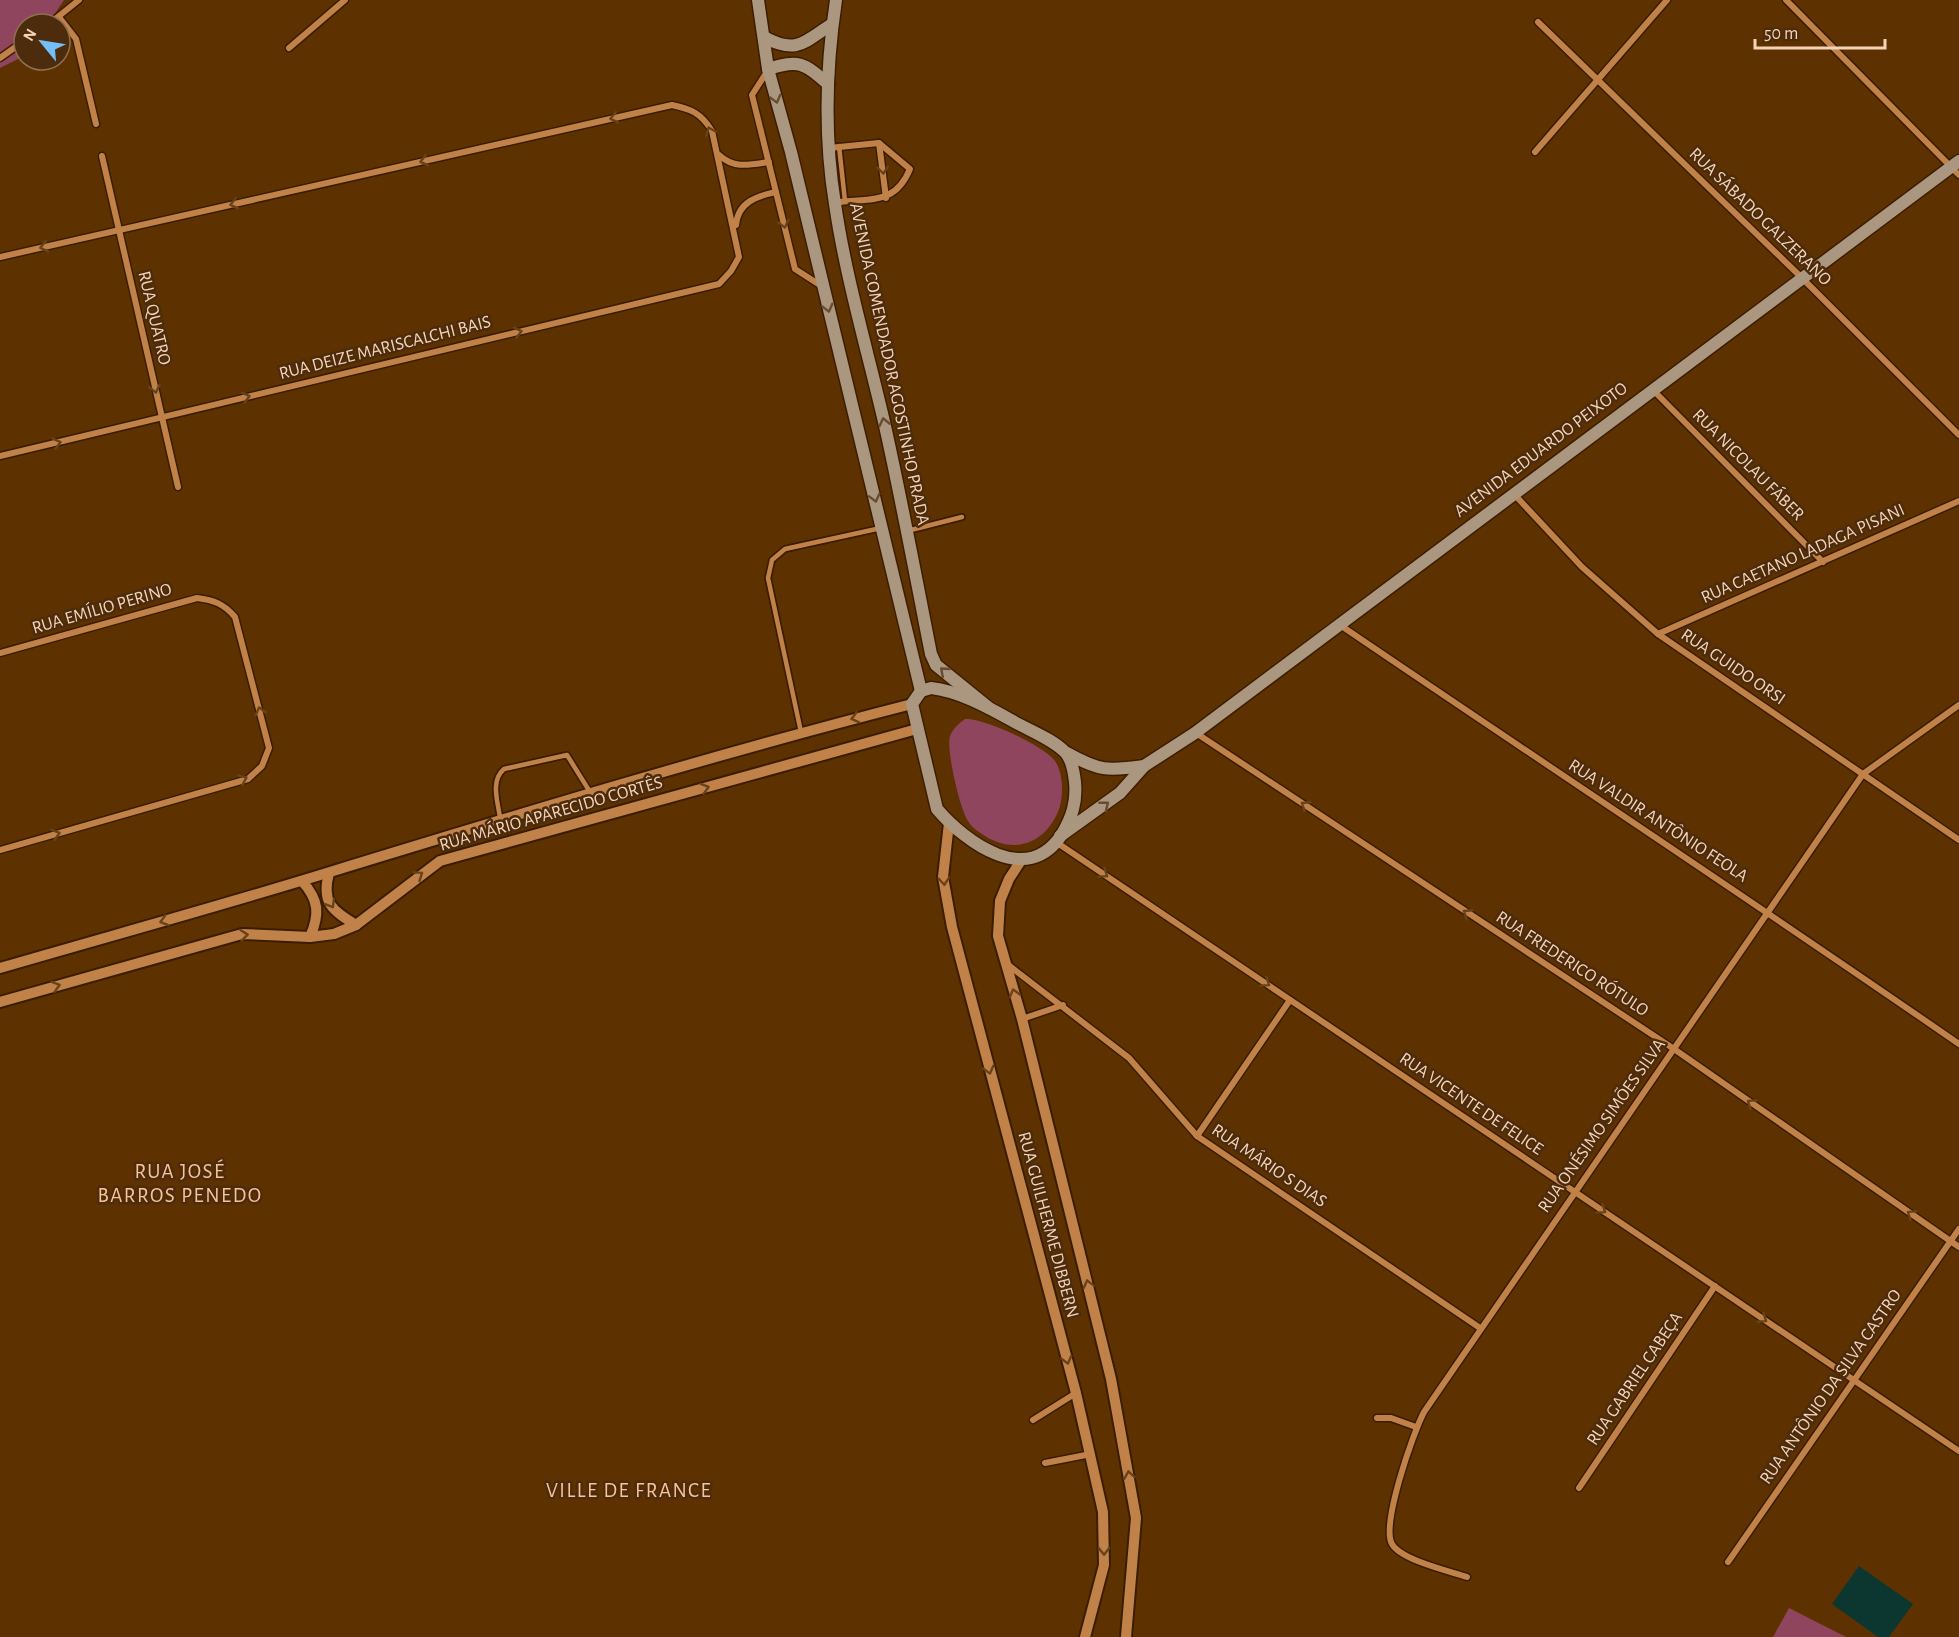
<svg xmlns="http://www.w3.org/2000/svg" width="1959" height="1637" font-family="'Alegreya Sans',sans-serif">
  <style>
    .green { fill: #8f455d }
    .water { fill: #0c3630 }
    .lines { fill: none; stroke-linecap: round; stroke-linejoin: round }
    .service-casing { stroke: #3b1d00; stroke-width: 8 }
    .minor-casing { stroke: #3b1d00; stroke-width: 9 }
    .tertiary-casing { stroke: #3b1d00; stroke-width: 14 }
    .secondary-casing { stroke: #3b1d00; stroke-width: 15 }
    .service { stroke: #c1824a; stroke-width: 4.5 }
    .minor { stroke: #c1824a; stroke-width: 6 }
    .tertiary { stroke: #c1824a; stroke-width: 10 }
    .secondary { stroke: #ab967f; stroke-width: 12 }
    .oneway { stroke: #684c2f }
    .oneway2 { stroke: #69421c }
    .labels { text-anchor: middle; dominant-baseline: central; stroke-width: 5; stroke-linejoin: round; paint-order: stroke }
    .street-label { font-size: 18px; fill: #f5d3b8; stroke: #4c2c0d }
    .quarter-label { font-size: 21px; letter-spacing: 1.5px; fill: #f9c397; stroke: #4c2c0d }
  </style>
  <rect width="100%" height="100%" fill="#5e3200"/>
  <g class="green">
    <path d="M 0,0 L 64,0 L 48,24 L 24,24 L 24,52 L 18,59 L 0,68 Z"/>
    <path d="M 965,719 C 984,718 1043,745 1055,761 C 1064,774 1064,800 1057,814 C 1043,844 1014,854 985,836 C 979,832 972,828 968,821 C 960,809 946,750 950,736 C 953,729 958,724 965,719 Z"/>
    <path d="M 1789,1608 L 1846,1637 L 1773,1637 Z"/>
  </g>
  <path class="water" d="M 1859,1566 L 1913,1604 L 1889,1637 L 1878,1637 L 1832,1604 Z"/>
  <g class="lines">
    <defs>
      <g id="service">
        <path d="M 839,146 L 845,201"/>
        <path d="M 907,531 L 962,517"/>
        <path d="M 801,732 L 768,578 L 772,560 L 785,549 L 881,528"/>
        <path d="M 500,818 C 498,802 490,781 504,769 L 567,755 L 590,792"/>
      </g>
      <g id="minor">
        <path d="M 1786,0 L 1959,175"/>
        <path d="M 59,17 L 76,39 L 96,124"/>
        <path d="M 1538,22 L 1802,278 L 1959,435"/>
        <path d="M 49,24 L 79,0"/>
        <path d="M 289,48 L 345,0"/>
        <path d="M 0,58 L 24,41"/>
        <path d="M 768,70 L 752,95 L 795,269 L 823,287"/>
        <path d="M 879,143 L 886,198"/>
        <path d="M 829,148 L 879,143 L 910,169 C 894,207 869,197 834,203"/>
        <path d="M 1535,152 L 1667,0"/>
        <path d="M 719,155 C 734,169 749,165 769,162"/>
        <path d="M 102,156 L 178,487"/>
        <path d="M 736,225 C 738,202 757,196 776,192"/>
        <path d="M 0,257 L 672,105 C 691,109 701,113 712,131 L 739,257 L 731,271 L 719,284 L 0,456"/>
        <path d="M 1652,389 L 1823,562"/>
        <path d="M 1513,493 L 1582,567 L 1658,634 L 1959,840"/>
        <path d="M 1340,625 C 1546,765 1754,902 1959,1044"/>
        <path d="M 1658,634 L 1959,501"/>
        <path d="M 0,653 L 197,598 C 214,600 224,604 235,617 L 269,748 L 262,766 L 248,779 L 0,850"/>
        <path d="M 1196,733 L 1674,1049 L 1959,1247"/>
        <path d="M 1056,842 L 1959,1451"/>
        <path d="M 1007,964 L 1129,1058 L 1197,1136 L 1480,1328"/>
        <path d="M 1022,1019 L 1063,1005"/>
        <path d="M 1197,1136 L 1290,1000"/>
        <path d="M 1377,1418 L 1391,1418 L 1416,1427"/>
        <path d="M 1033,1420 L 1076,1393"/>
        <path d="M 1045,1463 L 1091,1454"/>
        <path d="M 1579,1488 L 1715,1286"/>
        <path d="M 1728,1562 L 1959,1229"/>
        <path d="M 1467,1577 C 1449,1571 1401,1560 1392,1544 C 1381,1525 1413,1433 1424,1412 L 1863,774 L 1959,705"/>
      </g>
      <g id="tertiary">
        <path d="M 949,823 L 943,877 L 952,927 L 1076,1393 L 1103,1512 L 1104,1565 L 1085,1637"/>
        <path d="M 1022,859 L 1009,879 L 1000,901 L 998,936 L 1022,1019 L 1111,1379 L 1136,1518 L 1126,1637"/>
        <path d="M 329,873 C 321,903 332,910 356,925"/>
        <path d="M 302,881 C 319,900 320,914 310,937"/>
        <path d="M 0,968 C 110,936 220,906 330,872 C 523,813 716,754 912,704"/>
        <path d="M 0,1002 L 242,934 L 310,937 L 334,934 L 356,925 L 440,861 L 917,729"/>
      </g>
      <g id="secondary">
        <path d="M 758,0 L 768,69 L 791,152 L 921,691"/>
        <path d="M 836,0 C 826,67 824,137 835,204 C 846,279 868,352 885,426 C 902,502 916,578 931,654 L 936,665 L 989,708"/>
        <path d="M 764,37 C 797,55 804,42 832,24"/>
        <path d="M 768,69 C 799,59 804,63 828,84"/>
        <path d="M 931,688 C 958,691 986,706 1011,720 C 1028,730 1051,738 1065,752 C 1072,759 1074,773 1075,782 C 1077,802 1072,817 1062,834 C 1028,888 966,843 937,809 L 912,704 L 921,691 Z"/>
        <path d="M 1067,753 C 1099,771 1107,771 1144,766"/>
        <path d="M 1060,836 L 1120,793 L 1144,766 L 1195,733 L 1959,161"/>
      </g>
    </defs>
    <use href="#service" class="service-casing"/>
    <use href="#minor" class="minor-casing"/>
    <use href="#tertiary" class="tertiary-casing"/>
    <use href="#secondary" class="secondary-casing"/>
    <use href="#service" class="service"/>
    <use href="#minor" class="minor"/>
    <use href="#tertiary" class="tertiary"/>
    <use href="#secondary" class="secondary"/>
  </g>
  <defs><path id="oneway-chevron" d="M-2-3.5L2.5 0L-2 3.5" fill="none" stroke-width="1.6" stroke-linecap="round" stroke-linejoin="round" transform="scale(1.5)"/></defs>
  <g class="oneway">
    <use href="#oneway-chevron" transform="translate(776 99) rotate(75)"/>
    <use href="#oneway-chevron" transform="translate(828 308) rotate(76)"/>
    <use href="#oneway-chevron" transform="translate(884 422) rotate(-103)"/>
    <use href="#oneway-chevron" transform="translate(875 498) rotate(76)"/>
    <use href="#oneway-chevron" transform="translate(944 671) rotate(-139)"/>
    <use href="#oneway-chevron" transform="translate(1105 805) rotate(-39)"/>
  </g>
  <g class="oneway2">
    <use href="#oneway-chevron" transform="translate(614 118) rotate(167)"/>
    <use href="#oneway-chevron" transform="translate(710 131) rotate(-113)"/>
    <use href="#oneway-chevron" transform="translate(424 161) rotate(167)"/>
    <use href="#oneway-chevron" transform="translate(883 170) rotate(83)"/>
    <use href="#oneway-chevron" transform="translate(234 204) rotate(167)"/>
    <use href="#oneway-chevron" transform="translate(784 224) rotate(76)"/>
    <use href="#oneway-chevron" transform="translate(44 247) rotate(167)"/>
    <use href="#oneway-chevron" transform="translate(518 332) rotate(-14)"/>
    <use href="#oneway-chevron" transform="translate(155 389) rotate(77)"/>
    <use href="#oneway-chevron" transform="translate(246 397) rotate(-14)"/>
    <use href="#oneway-chevron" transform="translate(57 443) rotate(-14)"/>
    <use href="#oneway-chevron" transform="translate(260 711) rotate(-105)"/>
    <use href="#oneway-chevron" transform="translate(855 718) rotate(166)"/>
    <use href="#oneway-chevron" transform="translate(243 779) rotate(-24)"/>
    <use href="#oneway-chevron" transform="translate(705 788) rotate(-16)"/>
    <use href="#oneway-chevron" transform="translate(1305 805) rotate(-147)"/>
    <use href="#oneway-chevron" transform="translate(56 834) rotate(-16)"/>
    <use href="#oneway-chevron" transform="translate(1104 874) rotate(34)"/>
    <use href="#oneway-chevron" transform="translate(419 875) rotate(-34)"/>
    <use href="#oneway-chevron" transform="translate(944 881) rotate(85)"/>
    <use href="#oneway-chevron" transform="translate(331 904) rotate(59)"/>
    <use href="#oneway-chevron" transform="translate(1467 913) rotate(-147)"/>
    <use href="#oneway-chevron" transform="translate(164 921) rotate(164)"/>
    <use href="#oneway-chevron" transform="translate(244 935) rotate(-6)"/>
    <use href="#oneway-chevron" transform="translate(1266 983) rotate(34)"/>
    <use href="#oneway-chevron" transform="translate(56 986) rotate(-16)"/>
    <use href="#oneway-chevron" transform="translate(1014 993) rotate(-106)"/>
    <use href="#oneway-chevron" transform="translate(989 1070) rotate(75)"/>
    <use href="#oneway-chevron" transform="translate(1751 1103) rotate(-145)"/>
    <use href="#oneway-chevron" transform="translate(1602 1210) rotate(34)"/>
    <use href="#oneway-chevron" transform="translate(1911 1214) rotate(-145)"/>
    <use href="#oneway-chevron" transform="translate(1088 1284) rotate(-104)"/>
    <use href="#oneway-chevron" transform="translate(1763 1319) rotate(34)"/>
    <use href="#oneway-chevron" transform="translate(1067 1360) rotate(75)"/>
    <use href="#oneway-chevron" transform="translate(1129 1475) rotate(-99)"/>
    <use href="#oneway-chevron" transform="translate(1104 1551) rotate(89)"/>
  </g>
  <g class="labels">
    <g class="street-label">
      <text transform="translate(1760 217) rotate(44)">RUA SÁBADO GALZERANO</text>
      <text transform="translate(154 318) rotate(77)">RUA QUATRO</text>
      <text transform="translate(385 348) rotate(-14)">RUA DEIZE MARISCALCHI BAIS</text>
      <text transform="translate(889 364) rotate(78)">AVENIDA COMENDADOR AGOSTINHO PRADA</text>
      <text transform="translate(1541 450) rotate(-37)">AVENIDA EDUARDO PEIXOTO</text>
      <text transform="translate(1748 465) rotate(45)">RUA NICOLAU FÁBER</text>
      <text transform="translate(1803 554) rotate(-24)">RUA CAETANO LADAGA PISANI</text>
      <text transform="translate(102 609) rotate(-16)">RUA EMÍLIO PERINO</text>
      <text transform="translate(1733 667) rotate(34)">RUA GUIDO ORSI</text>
      <text transform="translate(551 814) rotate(-16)">RUA MÁRIO APARECIDO CORTÊS</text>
      <text transform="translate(1658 821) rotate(33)">RUA VALDIR ANTÔNIO FEOLA</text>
      <text transform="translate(1572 964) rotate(33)">RUA FREDERICO RÓTULO</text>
      <text transform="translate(1471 1104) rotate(34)">RUA VICENTE DE FELICE</text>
      <text transform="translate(1602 1126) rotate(-55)">RUA ONÉSIMO SIMÕES SILVA</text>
      <text transform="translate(1269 1166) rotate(34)">RUA MÁRIO S DIAS</text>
      <text transform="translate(1048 1225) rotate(75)">RUA GUILHERME DIBBERN</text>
      <text transform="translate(1635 1379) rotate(-56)">RUA GABRIEL CABEÇA</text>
      <text transform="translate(1831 1387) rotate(-55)">RUA ANTÔNIO DA SILVA CASTRO</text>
    </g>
    <g class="quarter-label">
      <text x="180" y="1171">RUA JOSÉ<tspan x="180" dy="24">BARROS PENEDO</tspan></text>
      <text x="629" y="1490">VILLE DE FRANCE</text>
    </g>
  </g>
  <g transform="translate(42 42) rotate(300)"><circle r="28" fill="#4c2c0d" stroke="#906f51" stroke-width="1.5"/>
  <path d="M0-4.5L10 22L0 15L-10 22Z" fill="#74c0f6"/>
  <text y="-9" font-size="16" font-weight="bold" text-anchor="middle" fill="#f5d3b8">N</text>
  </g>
  <path d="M1755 39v9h130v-9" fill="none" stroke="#f5d3b8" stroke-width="3"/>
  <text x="1764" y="39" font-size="18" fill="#f5d3b8" stroke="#4c2c0d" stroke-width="4.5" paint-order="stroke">50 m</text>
</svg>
